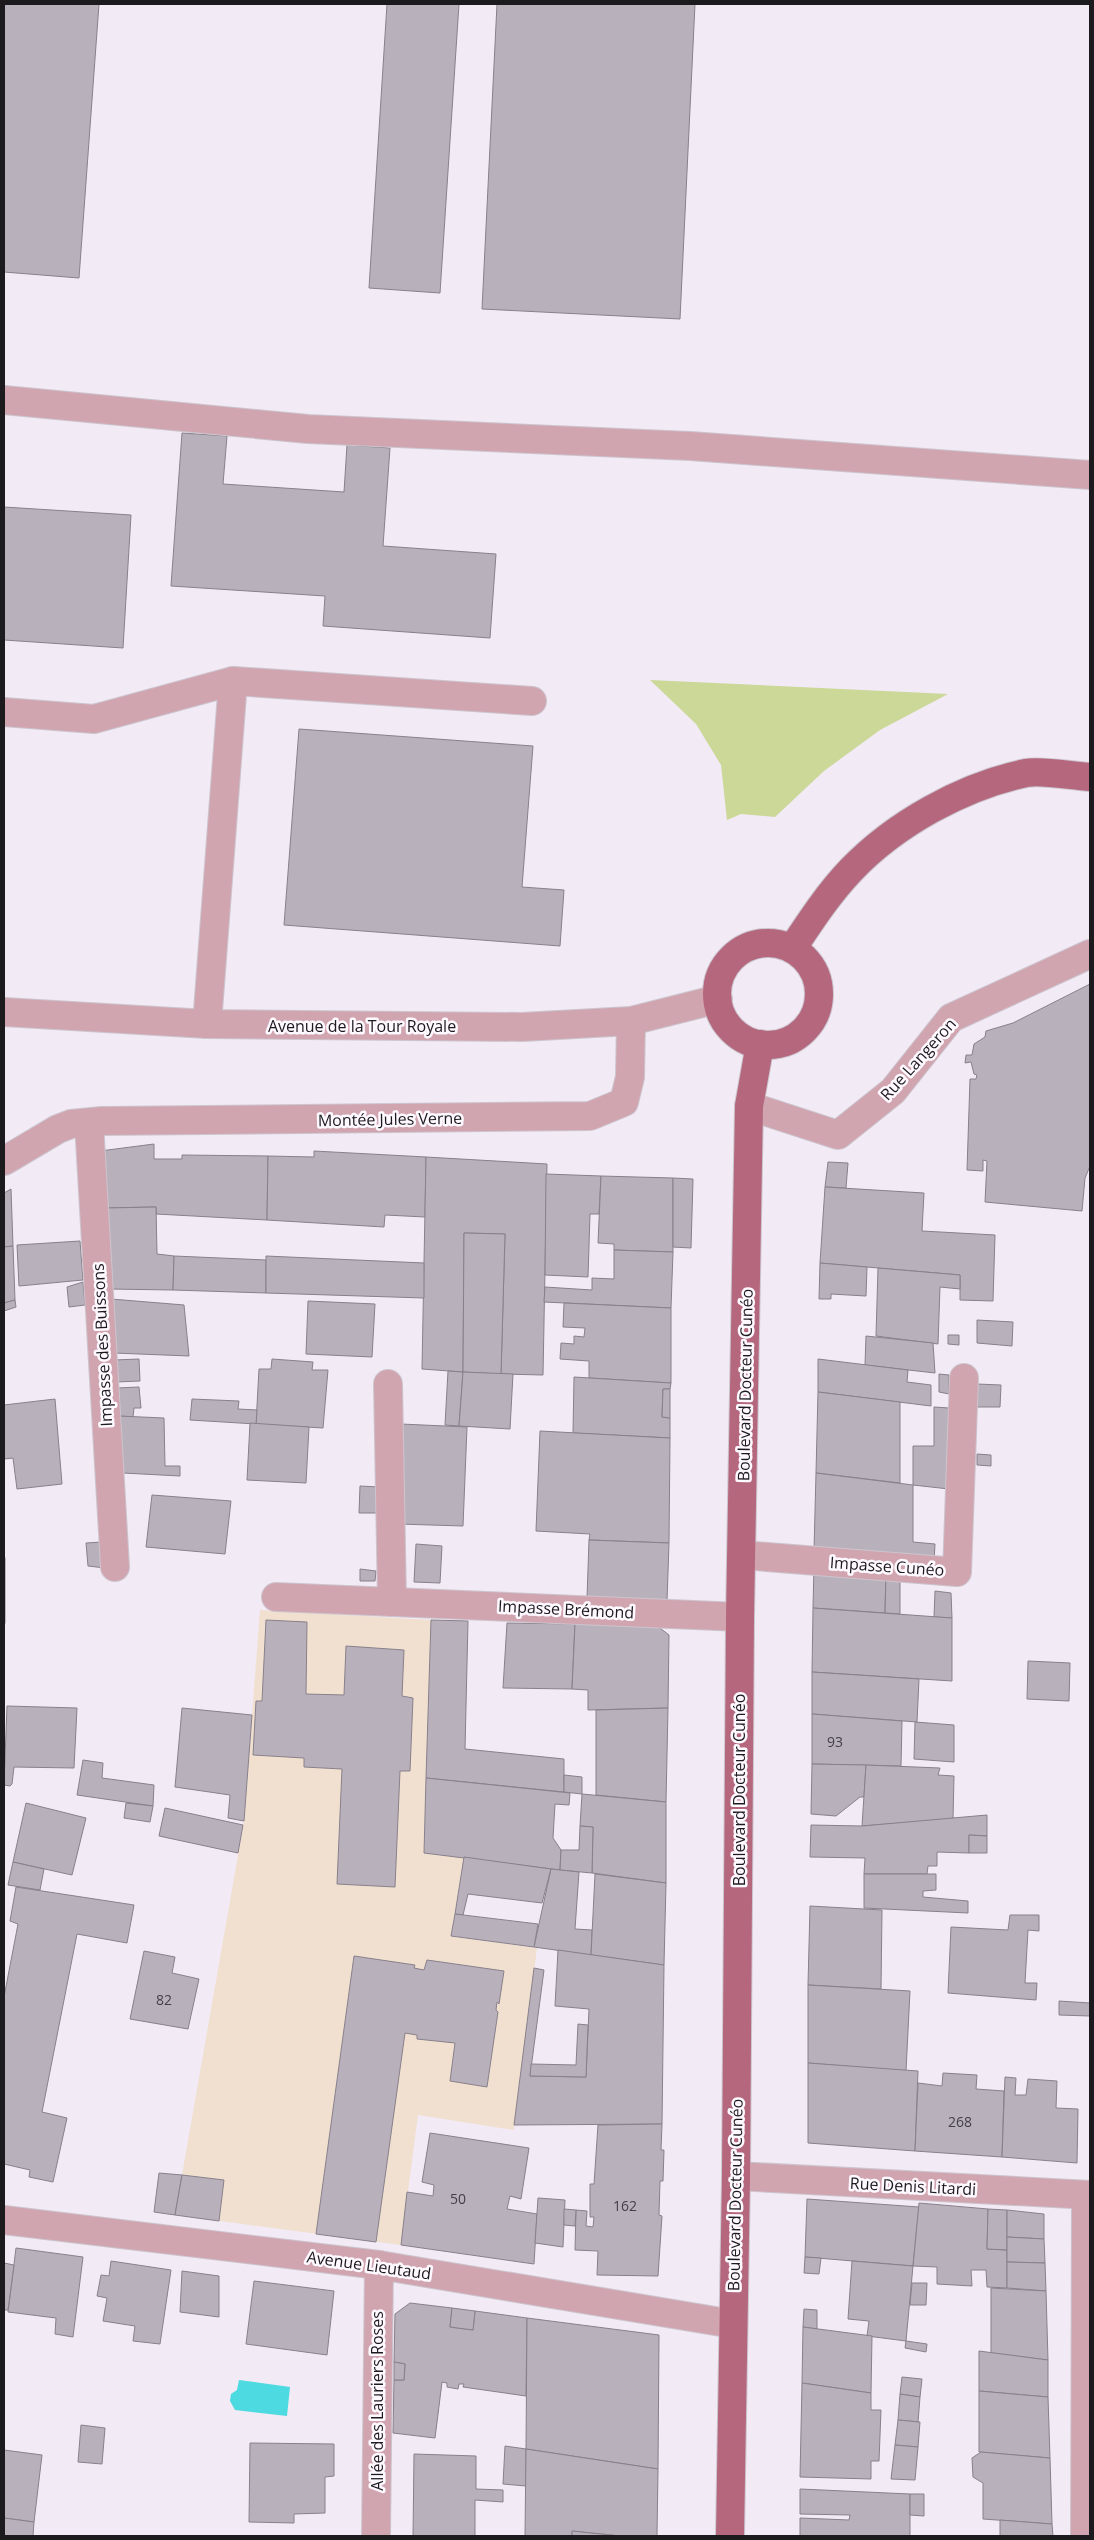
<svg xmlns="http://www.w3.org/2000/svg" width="1094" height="2540" font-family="'Open Sans',sans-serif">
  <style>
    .education { fill: #f1e0cf }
    .green { fill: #cbd898 }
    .water { fill: #4ddae0 }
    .building { fill: #b8b1bc; stroke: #88818b }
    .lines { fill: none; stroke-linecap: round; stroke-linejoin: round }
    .minor-casing { stroke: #ccc5ce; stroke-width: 30 }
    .major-casing { stroke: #ccc5ce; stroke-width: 30 }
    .minor { stroke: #d1a5b0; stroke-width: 28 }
    .major { stroke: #b4677d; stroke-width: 28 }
    .labels { text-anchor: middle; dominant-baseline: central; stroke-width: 5; stroke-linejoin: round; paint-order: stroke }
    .number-label { font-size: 14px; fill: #444046 }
    .street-label { font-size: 16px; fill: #1d1a1e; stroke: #fef9ff }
  </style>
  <rect width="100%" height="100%" fill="#f2eaf5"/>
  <path class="education" d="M 260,1610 L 431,1620 L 424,1852 L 464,1857 L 451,1936 L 537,1948 L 514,2130 L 418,2115 L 401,2245 L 175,2215 L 244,1821 Z"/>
  <path class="green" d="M 650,680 L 948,694 L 880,730 L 824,771 L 775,817 L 741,814 L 727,820 L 721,765 L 696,724 Z"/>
  <path class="water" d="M 239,2380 L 290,2387 L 287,2416 L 235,2410 L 230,2401 L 231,2394 L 237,2390 Z"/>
  <g class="building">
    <path d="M 4,4 L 99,4 L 79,278 L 4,272 Z"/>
    <path d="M 387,4 L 459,4 L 440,293 L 369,288 Z"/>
    <path d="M 497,4 L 695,4 L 680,319 L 482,309 Z"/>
    <path d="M 182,433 L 227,436 L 223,484 L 344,492 L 347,445 L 390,448 L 383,546 L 496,554 L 490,638 L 323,626 L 325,596 L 171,586 Z"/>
    <path d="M 4,507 L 131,515 L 123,648 L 4,640 Z"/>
    <path d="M 299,729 L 533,746 L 522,887 L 564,890 L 560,946 L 284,925 Z"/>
    <path d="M 1090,984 L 1090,1166 L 1085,1178 L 1082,1211 L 985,1202 L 987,1161 L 983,1160 L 983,1171 L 967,1170 L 970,1079 L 976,1079 L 977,1075 L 974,1074 L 971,1062 L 965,1063 L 966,1055 L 972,1055 L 974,1044 L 985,1037 L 986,1031 L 1013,1023 Z"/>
    <path d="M 154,1144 L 154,1159 L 182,1159 L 182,1155 L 268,1156 L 267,1220 L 156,1214 L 156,1207 L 104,1208 L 100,1151 Z"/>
    <path d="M 314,1151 L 426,1157 L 425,1217 L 385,1215 L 384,1227 L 267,1220 L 268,1156 L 314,1157 Z"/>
    <path d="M 426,1157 L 547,1164 L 543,1375 L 501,1374 L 505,1234 L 464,1233 L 463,1372 L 422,1369 Z"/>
    <path d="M 828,1162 L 848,1163 L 846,1188 L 825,1187 Z"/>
    <path d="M 546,1174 L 601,1176 L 599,1214 L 590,1214 L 588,1277 L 545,1275 Z"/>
    <path d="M 601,1176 L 673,1178 L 673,1252 L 614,1250 L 614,1244 L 598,1243 Z"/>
    <path d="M 673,1178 L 693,1179 L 691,1248 L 673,1247 Z"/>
    <path d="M 825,1187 L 924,1193 L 922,1231 L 995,1235 L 993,1301 L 960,1300 L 960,1275 L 820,1263 Z"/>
    <path d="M 11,1189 L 13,1246 L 4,1247 L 4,1193 Z"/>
    <path d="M 156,1207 L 157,1254 L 174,1256 L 173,1290 L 109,1289 L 104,1208 Z"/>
    <path d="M 464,1233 L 505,1234 L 501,1374 L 463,1372 Z"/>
    <path d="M 80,1241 L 83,1280 L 19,1286 L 17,1245 Z"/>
    <path d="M 13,1246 L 15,1300 L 4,1303 L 4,1247 Z"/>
    <path d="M 614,1250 L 673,1252 L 671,1308 L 544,1302 L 545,1287 L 592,1290 L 592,1278 L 614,1279 Z"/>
    <path d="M 174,1256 L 266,1260 L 266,1293 L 173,1290 Z"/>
    <path d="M 266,1256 L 424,1263 L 424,1298 L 266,1293 Z"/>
    <path d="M 820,1263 L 867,1267 L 866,1296 L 831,1294 L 831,1299 L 819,1299 Z"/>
    <path d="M 878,1268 L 960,1275 L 960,1289 L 940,1287 L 938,1344 L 876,1336 Z"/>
    <path d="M 83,1282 L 85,1305 L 69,1307 L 67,1287 Z"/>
    <path d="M 111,1299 L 184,1305 L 189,1356 L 114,1353 Z"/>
    <path d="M 15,1300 L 16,1307 L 4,1311 L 4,1303 Z"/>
    <path d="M 308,1301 L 375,1304 L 372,1357 L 306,1354 Z"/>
    <path d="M 564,1303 L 671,1308 L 671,1383 L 589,1378 L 589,1361 L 560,1359 L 561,1343 L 574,1344 L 574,1336 L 584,1337 L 585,1328 L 563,1327 Z"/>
    <path d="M 977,1320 L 1013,1322 L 1012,1346 L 977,1343 Z"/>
    <path d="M 948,1335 L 959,1335 L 959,1345 L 948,1344 Z"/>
    <path d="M 866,1336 L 933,1343 L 935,1373 L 865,1365 Z"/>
    <path d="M 139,1359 L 140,1381 L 116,1382 L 114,1360 Z"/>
    <path d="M 272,1359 L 313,1362 L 312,1370 L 328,1370 L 323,1428 L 256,1424 L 259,1369 L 271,1369 Z"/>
    <path d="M 818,1359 L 908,1370 L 907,1382 L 931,1385 L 931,1406 L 818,1392 Z"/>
    <path d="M 448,1371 L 463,1372 L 459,1426 L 445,1425 Z"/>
    <path d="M 463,1372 L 513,1374 L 510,1429 L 459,1426 Z"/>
    <path d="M 939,1374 L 949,1375 L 949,1394 L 939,1392 Z"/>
    <path d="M 574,1377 L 671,1383 L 670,1389 L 663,1389 L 662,1417 L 670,1418 L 670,1438 L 573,1433 Z"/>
    <path d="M 977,1384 L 1001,1385 L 1000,1407 L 977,1407 Z"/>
    <path d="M 139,1387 L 141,1408 L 134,1408 L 133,1417 L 119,1416 L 117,1388 Z"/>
    <path d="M 663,1389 L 670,1389 L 670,1418 L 662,1417 Z"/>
    <path d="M 818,1392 L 900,1402 L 900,1483 L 816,1473 Z"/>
    <path d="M 55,1399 L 62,1484 L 17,1489 L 13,1458 L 4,1459 L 4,1405 Z"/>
    <path d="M 192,1399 L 239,1401 L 238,1409 L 257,1410 L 256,1424 L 190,1420 Z"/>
    <path d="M 934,1407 L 949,1408 L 949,1489 L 913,1485 L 913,1446 L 934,1446 Z"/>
    <path d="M 119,1416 L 164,1418 L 165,1466 L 180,1466 L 180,1476 L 123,1473 Z"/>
    <path d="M 250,1423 L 309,1427 L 306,1483 L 247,1480 Z"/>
    <path d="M 401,1424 L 467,1427 L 463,1526 L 398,1524 Z"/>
    <path d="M 540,1431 L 670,1438 L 669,1543 L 589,1540 L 590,1534 L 536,1531 Z"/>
    <path d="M 977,1454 L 991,1455 L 991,1466 L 977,1465 Z"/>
    <path d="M 816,1473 L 913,1485 L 913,1542 L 935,1544 L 934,1562 L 814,1550 Z"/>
    <path d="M 360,1486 L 379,1487 L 378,1513 L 359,1513 Z"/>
    <path d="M 152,1495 L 231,1501 L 225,1554 L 146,1547 Z"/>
    <path d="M 589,1540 L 669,1543 L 667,1601 L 587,1598 Z"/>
    <path d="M 102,1542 L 105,1568 L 88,1566 L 86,1543 Z"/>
    <path d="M 416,1544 L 442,1546 L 440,1583 L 414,1582 Z"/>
    <rect x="4" y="1558" width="1" height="65"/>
    <path d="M 814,1565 L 886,1573 L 885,1613 L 813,1608 Z"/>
    <path d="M 360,1569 L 376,1571 L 375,1581 L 360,1581 Z"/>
    <path d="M 886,1573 L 900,1575 L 900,1614 L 885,1613 Z"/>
    <path d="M 935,1591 L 951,1593 L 952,1618 L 934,1617 Z"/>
    <path d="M 813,1608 L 952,1618 L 952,1681 L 812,1672 Z"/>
    <path d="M 266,1620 L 307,1622 L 306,1694 L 344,1695 L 346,1646 L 404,1650 L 402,1696 L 413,1698 L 410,1771 L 400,1771 L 395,1887 L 337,1884 L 342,1769 L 304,1767 L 304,1758 L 253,1755 L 256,1701 L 262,1701 Z"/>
    <path d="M 431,1620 L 468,1621 L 465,1749 L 564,1759 L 564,1792 L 426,1778 Z"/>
    <path d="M 507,1623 L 575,1624 L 572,1689 L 503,1688 Z"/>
    <path d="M 575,1624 L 656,1625 L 669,1635 L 668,1708 L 588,1710 L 588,1690 L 572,1689 Z"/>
    <path d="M 1028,1661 L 1070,1663 L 1069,1701 L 1027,1699 Z"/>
    <path d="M 812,1672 L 919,1679 L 917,1722 L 812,1714 Z"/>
    <path d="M 7,1706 L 77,1708 L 74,1768 L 14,1767 L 12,1784 L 10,1786 L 4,1785 Z"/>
    <path d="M 182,1708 L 252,1715 L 244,1821 L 228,1818 L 230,1795 L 175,1787 Z"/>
    <path d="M 668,1708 L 666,1802 L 596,1795 L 596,1710 Z"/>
    <path d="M 812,1714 L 902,1721 L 901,1766 L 812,1764 Z"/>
    <path d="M 915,1722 L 954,1725 L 954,1762 L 914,1759 Z"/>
    <path d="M 83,1760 L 103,1763 L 102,1778 L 154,1785 L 153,1806 L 77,1795 Z"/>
    <path d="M 812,1764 L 866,1765 L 864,1797 L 860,1797 L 836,1816 L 811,1814 Z"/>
    <path d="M 866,1765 L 940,1768 L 938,1775 L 954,1776 L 953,1819 L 862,1826 Z"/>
    <path d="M 564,1775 L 582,1777 L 582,1794 L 564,1792 Z"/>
    <path d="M 426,1778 L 570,1793 L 569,1805 L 555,1804 L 553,1838 L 561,1850 L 560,1870 L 424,1853 Z"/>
    <path d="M 582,1794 L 666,1802 L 666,1883 L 592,1873 L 593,1827 L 580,1826 Z"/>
    <path d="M 26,1803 L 86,1818 L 72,1875 L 13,1862 Z"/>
    <path d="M 126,1803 L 153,1806 L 150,1822 L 124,1818 Z"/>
    <path d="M 165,1808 L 243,1825 L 238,1853 L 159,1836 Z"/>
    <path d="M 987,1815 L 987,1836 L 969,1835 L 969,1853 L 937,1852 L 937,1866 L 928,1866 L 927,1874 L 864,1874 L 865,1858 L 810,1857 L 811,1825 L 862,1826 Z"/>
    <path d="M 580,1826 L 593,1827 L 592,1873 L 560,1870 L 561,1850 L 579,1850 Z"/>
    <path d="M 969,1835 L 987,1836 L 987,1853 L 969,1853 Z"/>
    <path d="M 464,1857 L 551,1869 L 542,1903 L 468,1894 L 463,1915 L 455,1914 Z"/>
    <path d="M 13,1862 L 44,1869 L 40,1890 L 8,1885 Z"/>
    <path d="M 551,1869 L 579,1872 L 575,1929 L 592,1930 L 591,1955 L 534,1947 Z"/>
    <path d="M 595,1874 L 666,1883 L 664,1965 L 591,1955 Z"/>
    <path d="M 864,1874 L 936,1874 L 936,1890 L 923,1891 L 923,1897 L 968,1901 L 968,1913 L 864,1908 Z"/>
    <path d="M 16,1887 L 134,1905 L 127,1943 L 77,1934 L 42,2112 L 67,2118 L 53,2182 L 29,2177 L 30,2170 L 4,2164 L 4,1997 L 18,1924 L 10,1921 Z"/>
    <path d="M 810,1906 L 882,1910 L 881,1989 L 808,1985 Z"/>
    <path d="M 455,1914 L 538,1924 L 534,1947 L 451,1936 Z"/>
    <path d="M 1010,1915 L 1039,1915 L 1039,1931 L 1028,1930 L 1025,1983 L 1037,1983 L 1036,2000 L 948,1993 L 951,1927 L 1008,1930 Z"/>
    <path d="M 558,1950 L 664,1965 L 662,2124 L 514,2125 L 534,1968 L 544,1970 L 530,2076 L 586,2077 L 589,2009 L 555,2006 Z"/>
    <path d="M 144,1951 L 175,1957 L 172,1973 L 199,1979 L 188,2029 L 130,2019 Z"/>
    <path d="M 354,1956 L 415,1965 L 414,1968 L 424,1970 L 427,1960 L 504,1971 L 499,2004 L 497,2002 L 496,2010 L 498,2012 L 487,2087 L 450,2081 L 455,2043 L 417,2039 L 417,2035 L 405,2033 L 376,2242 L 316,2234 Z"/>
    <path d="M 808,1985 L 910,1991 L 906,2071 L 808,2063 Z"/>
    <path d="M 1059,2001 L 1090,2003 L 1090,2016 L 1059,2015 Z"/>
    <path d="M 578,2024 L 588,2025 L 586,2077 L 530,2076 L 531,2064 L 576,2065 Z"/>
    <path d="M 808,2063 L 918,2071 L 915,2151 L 808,2143 Z"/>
    <path d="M 943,2073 L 977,2075 L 976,2089 L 1004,2091 L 1002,2157 L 915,2151 L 918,2083 L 942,2086 Z"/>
    <path d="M 1005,2077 L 1016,2078 L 1015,2095 L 1026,2095 L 1028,2079 L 1057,2081 L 1056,2108 L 1078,2109 L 1077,2163 L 1002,2157 Z"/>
    <path d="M 662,2124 L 661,2150 L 664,2150 L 663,2181 L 660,2181 L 659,2215 L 662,2216 L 658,2276 L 597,2275 L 598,2251 L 575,2250 L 576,2210 L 587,2211 L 586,2226 L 593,2227 L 594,2217 L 590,2217 L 590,2184 L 594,2184 L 598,2125 Z"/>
    <path d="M 430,2133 L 529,2148 L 521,2199 L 510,2196 L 507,2209 L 537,2214 L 534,2264 L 401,2245 L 407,2192 L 433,2196 L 434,2185 L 422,2182 Z"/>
    <path d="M 159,2173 L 182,2175 L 175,2215 L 154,2212 Z"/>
    <path d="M 182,2175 L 224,2180 L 219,2221 L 175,2215 Z"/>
    <path d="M 538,2198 L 565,2200 L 563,2247 L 535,2243 Z"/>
    <path d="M 807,2199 L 919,2207 L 913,2266 L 805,2257 Z"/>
    <path d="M 919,2203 L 988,2209 L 987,2249 L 1007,2250 L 1007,2288 L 987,2287 L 986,2270 L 971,2270 L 972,2286 L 937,2284 L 937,2267 L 913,2266 Z"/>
    <path d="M 564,2209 L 576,2210 L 575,2226 L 564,2225 Z"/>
    <path d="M 988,2209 L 1007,2210 L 1007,2250 L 987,2249 Z"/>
    <path d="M 1007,2210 L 1044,2214 L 1044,2239 L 1007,2237 Z"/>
    <path d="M 1007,2237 L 1044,2239 L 1045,2263 L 1007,2262 Z"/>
    <path d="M 16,2248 L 83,2257 L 73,2337 L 55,2334 L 56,2318 L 8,2312 Z"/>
    <path d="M 805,2257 L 821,2258 L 819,2274 L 804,2273 Z"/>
    <path d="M 111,2261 L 171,2270 L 160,2344 L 133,2341 L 135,2326 L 103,2321 L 107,2298 L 97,2296 L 101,2275 L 109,2276 Z"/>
    <path d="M 852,2261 L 913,2266 L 906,2341 L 867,2336 L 869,2321 L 848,2319 Z"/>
    <path d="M 1007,2262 L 1045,2263 L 1046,2291 L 1007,2288 Z"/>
    <path d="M 4,2263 L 14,2265 L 8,2310 L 4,2310 Z"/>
    <path d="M 182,2271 L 219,2276 L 219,2317 L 180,2312 Z"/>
    <path d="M 254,2281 L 334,2291 L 327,2355 L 246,2344 Z"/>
    <path d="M 912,2283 L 927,2283 L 926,2305 L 910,2305 Z"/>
    <path d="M 991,2288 L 1046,2291 L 1048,2360 L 991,2353 Z"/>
    <path d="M 410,2303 L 452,2308 L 450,2327 L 473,2330 L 475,2311 L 527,2318 L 526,2396 L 463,2387 L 464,2384 L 459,2384 L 458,2389 L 447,2387 L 447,2383 L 442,2382 L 435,2438 L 393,2433 L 394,2380 L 404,2380 L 405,2364 L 394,2362 L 395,2314 Z"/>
    <path d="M 452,2308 L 475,2311 L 473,2330 L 450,2327 Z"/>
    <path d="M 804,2309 L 817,2310 L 817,2329 L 803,2327 Z"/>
    <path d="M 527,2318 L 659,2335 L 658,2469 L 526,2449 Z"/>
    <path d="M 803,2327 L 872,2336 L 871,2393 L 802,2383 Z"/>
    <path d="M 906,2341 L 927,2344 L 926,2352 L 905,2348 Z"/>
    <path d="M 979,2351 L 1048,2360 L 1048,2397 L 979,2391 Z"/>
    <path d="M 394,2362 L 405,2364 L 404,2380 L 394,2380 Z"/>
    <path d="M 902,2377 L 922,2379 L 920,2397 L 900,2394 Z"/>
    <path d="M 802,2383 L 871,2393 L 871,2410 L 881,2410 L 879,2461 L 871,2461 L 871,2479 L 800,2477 Z"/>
    <path d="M 979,2391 L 1048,2397 L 1050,2458 L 979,2452 Z"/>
    <path d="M 900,2394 L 920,2397 L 918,2422 L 898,2420 Z"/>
    <path d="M 898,2420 L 920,2422 L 918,2447 L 895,2445 Z"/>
    <path d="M 81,2425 L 105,2428 L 102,2464 L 78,2462 Z"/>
    <path d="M 250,2443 L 334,2444 L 334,2476 L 325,2477 L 325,2513 L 294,2514 L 294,2523 L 249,2522 Z"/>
    <path d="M 895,2445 L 918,2447 L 915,2480 L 891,2479 Z"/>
    <path d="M 505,2446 L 526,2449 L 526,2486 L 503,2484 Z"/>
    <path d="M 526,2449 L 658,2469 L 657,2536 L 620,2536 L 572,2531 L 572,2536 L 525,2536 Z"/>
    <path d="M 4,2450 L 42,2455 L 34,2522 L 4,2518 Z"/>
    <path d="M 981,2452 L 1050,2458 L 1052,2524 L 983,2519 L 983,2483 L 973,2477 L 972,2458 Z"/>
    <path d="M 414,2454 L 476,2456 L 476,2489 L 503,2490 L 503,2502 L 475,2500 L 475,2536 L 413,2536 Z"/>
    <path d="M 800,2489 L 910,2494 L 910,2536 L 800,2536 L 800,2518 L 849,2520 L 850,2515 L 800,2514 Z"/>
    <path d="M 910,2494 L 924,2494 L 924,2516 L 910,2515 Z"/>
    <path d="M 4,2518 L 34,2522 L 33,2536 L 4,2536 Z"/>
    <path d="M 1000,2520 L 1052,2524 L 1053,2536 L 1000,2536 Z"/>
    <path d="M 572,2531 L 620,2536 L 572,2536 Z"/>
  </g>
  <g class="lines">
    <defs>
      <g id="minor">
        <path d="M 4,400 L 308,429 L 690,446 L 1090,475"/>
        <path d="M 4,712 L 94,719 L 233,681"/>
        <path d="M 4,1012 L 207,1024 L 522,1027 L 631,1021 L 718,999"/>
        <path d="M 207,1024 L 233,681 L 532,701"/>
        <path d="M 749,1106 L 838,1135 L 893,1091 L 951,1018 L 1090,954"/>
        <path d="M 89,1123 L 115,1567"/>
        <path d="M 4,1161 L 58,1129 L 71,1124 L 102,1121 L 590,1116 L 624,1102 L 630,1077 L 631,1021"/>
        <path d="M 388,1384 L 392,1602"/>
        <path d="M 742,1555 L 957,1572 L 964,1378"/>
        <path d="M 276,1597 L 740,1617"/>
        <path d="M 736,2176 L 1090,2195"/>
        <path d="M 4,2220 L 379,2265 L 733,2324"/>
        <path d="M 376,2536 L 379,2265"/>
        <path d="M 1085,2536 L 1086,2195"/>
      </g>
      <g id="major">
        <circle cx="768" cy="994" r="51"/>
        <path d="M 792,949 C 810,922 828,894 851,870 C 895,824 963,786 1026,773 C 1042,770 1072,776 1090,777"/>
        <path d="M 730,2536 L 736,2176 L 740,1617 L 749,1106 L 760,1044"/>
      </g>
    </defs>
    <use href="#minor" class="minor-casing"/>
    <use href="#major" class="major-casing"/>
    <use href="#minor" class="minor"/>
    <use href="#major" class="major"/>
  </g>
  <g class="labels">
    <g class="number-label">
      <text x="835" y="1741">93</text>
      <text x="164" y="1999">82</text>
      <text x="960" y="2121">268</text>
      <text x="458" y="2198">50</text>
      <text x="625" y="2205">162</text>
    </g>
    <g class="street-label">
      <text x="362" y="1026">Avenue de la Tour Royale</text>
      <text transform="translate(918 1059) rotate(-48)">Rue Langeron</text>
      <text transform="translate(390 1119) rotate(-1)">Montée Jules Verne</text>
      <text transform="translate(102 1345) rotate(-93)">Impasse des Buissons</text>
      <text transform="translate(745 1385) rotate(-89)">Boulevard Docteur Cunéo</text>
      <text transform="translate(887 1566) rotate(4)">Impasse Cunéo</text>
      <text transform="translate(566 1609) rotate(3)">Impasse Brémond</text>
      <text transform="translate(739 1790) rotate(-90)">Boulevard Docteur Cunéo</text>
      <text transform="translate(913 2186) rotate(3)">Rue Denis Litardi</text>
      <text transform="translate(735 2195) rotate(-89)">Boulevard Docteur Cunéo</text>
      <text transform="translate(369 2265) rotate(8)">Avenue Lieutaud</text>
      <text transform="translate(377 2401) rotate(-90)">Allée des Lauriers Roses</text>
    </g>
  </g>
  <rect width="1094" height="2540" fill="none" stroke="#1d1a1e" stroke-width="10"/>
</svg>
